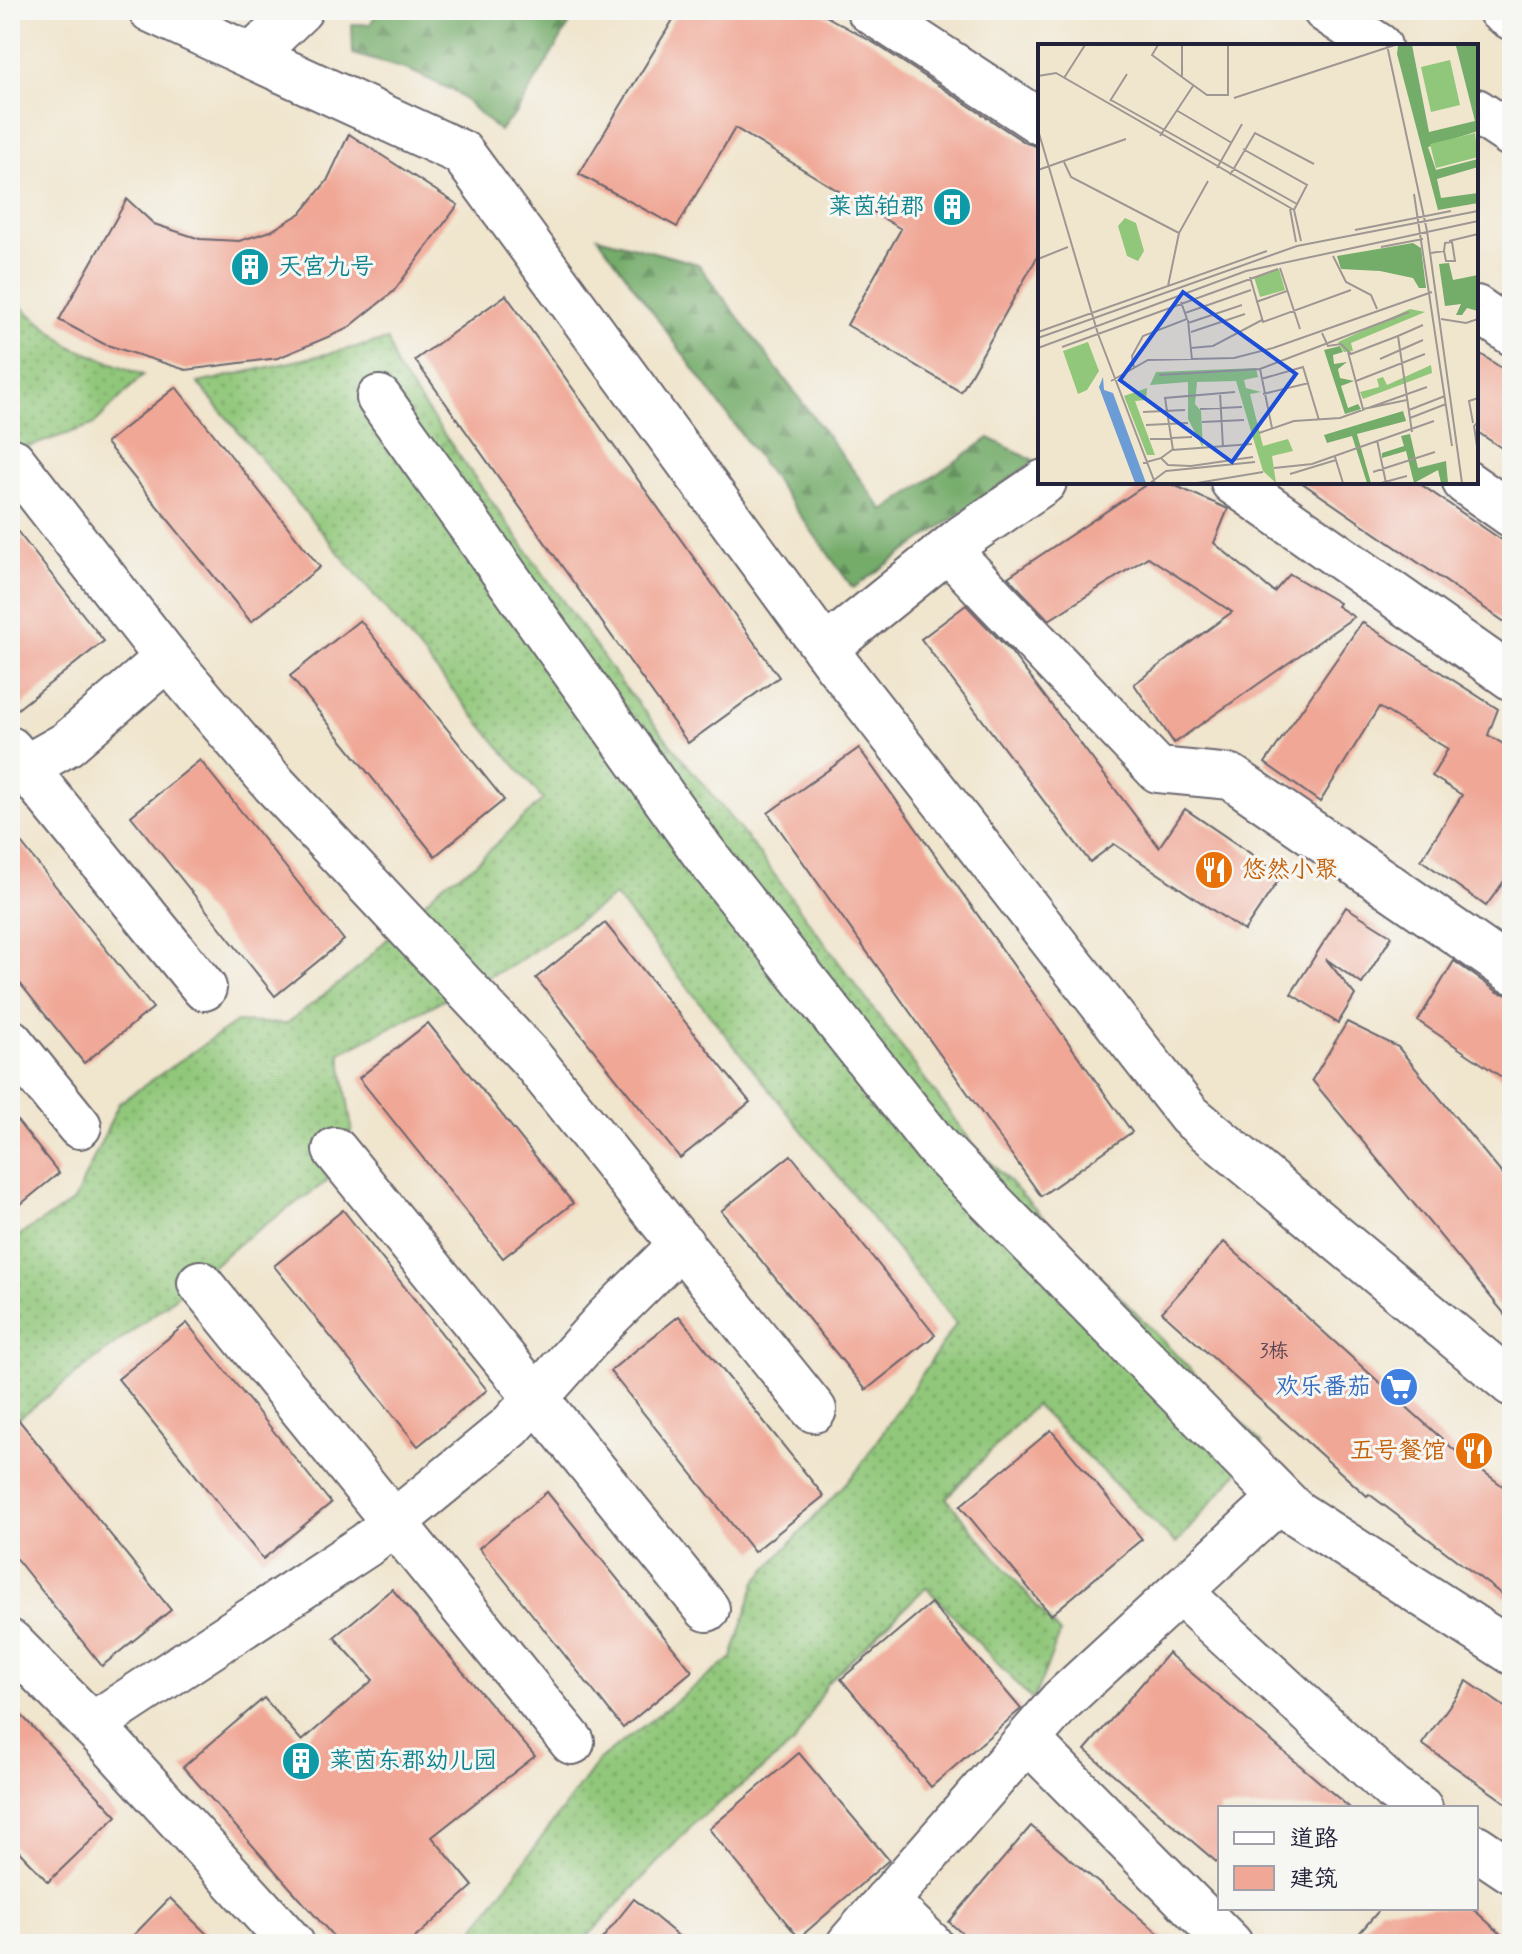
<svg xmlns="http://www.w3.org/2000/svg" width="1522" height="1954" font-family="Mynerve,'LXGW WenKai TC',sans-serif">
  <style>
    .grass { fill: url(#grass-dots); stroke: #5a745a; stroke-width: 2 }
    .forest { fill: url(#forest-firs); stroke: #4b6752; stroke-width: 2 }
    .building { fill: #f0a796 }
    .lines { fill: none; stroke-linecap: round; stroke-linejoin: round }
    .minor-casing { stroke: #6a666e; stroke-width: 48 }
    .highway-casing { stroke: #6a666e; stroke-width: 48 }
    .minor { stroke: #fff; stroke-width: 44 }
    .highway { stroke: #fff; stroke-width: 44 }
    .labels { text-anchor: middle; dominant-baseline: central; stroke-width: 6; stroke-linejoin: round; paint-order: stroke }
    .number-label { font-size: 20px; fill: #564352 }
    .culture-label { font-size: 24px; fill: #0d838f; stroke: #f6f6f2; text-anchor: start }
    .food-label { font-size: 24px; fill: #c56008; stroke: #f6f6f2; text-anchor: start }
    .shop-label { font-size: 24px; fill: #366cbe; stroke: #f6f6f2; text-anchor: end }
    .inset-road { fill: none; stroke: #9e9793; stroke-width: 2 }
    .view { fill: #1d4ed8; fill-opacity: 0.15; stroke: #1d4ed8; stroke-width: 4 }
    .inset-edge { fill: none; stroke: #22223b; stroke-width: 4 }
  </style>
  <defs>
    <pattern id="grass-dots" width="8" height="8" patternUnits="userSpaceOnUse" patternTransform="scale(2)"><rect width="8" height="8" fill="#91c77a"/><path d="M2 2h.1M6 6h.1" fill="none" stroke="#76a165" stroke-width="1.8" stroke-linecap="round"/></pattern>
    <pattern id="forest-firs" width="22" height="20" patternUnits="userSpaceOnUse" patternTransform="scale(2)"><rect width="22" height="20" fill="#74ac6a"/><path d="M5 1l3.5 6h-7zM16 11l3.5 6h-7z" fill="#5f8c58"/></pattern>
  </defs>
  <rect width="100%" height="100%" fill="#f6f6f2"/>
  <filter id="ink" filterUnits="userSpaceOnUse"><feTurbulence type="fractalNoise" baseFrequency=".0125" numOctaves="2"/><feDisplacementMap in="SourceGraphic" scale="16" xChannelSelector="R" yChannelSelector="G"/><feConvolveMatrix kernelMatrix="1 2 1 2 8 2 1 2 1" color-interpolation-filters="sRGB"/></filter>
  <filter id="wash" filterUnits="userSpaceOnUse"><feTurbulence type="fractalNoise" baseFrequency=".006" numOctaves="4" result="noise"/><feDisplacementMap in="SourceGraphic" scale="32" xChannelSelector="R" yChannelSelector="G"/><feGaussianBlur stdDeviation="1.8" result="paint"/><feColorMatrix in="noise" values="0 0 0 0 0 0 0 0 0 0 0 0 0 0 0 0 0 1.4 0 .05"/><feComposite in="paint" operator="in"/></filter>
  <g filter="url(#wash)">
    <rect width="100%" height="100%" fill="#f0e5cd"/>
    <g class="grass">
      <path d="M 10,250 L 10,298 L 72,347 L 143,375 L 93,425 L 10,453 Z"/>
      <path d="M 388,340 L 396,367 L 622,684 L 754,847 L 972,1143 L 1262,1444 L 1176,1544 L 1035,1405 L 946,1498 L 1060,1634 L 1033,1701 L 926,1587 L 827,1683 L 794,1744 L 695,1822 L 581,1944 L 463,1944 L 599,1760 L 732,1658 L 756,1581 L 856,1472 L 956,1324 L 615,896 L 516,963 L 340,1053 L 352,1129 L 326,1182 L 242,1241 L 166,1305 L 10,1425 L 10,1241 L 74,1201 L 119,1103 L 236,1022 L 286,1024 L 354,972 L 444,883 L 472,867 L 543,799 L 198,383 Z"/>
    </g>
    <g class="forest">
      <path d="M 379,10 L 578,10 L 517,112 L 499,131 L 456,92 L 411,71 L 353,54 L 352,24 L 370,24 Z"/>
      <path d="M 598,237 L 698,264 L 884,511 L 989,438 L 1035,461 L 853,588 Z"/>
    </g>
    <g id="blocks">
      <g class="building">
        <path d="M 679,10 L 815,10 L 874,43 L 1026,143 L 1040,147 L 1040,252 L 961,392 L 847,325 L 901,229 L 735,128 L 677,227 L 579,174 Z"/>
        <path d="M 349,134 L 458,205 L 393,292 L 347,329 L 278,358 L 186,370 L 104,344 L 59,320 L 127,199 L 154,224 L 200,239 L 239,241 L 271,231 L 301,213 L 327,181 Z"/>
        <path d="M 506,295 L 779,677 L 688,743 L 415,360 Z"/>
        <path d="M 1476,351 L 1512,375 L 1512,455 L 1476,431 Z"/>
        <path d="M 176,387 L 320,567 L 251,622 L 106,443 Z"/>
        <path d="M 1150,482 L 1167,482 L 1228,509 L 1214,543 L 1274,592 L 1290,574 L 1339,603 L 1337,606 L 1354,617 L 1174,743 L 1134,684 L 1232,612 L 1148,557 L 1049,620 L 1008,577 Z"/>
        <path d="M 1301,482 L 1417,482 L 1512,547 L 1512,627 Z"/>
        <path d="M 10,522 L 104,641 L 10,715 Z"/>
        <path d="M 966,605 L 1011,652 L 1159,847 L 1185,809 L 1282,875 L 1244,931 L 1114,844 L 1090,862 L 921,639 Z"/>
        <path d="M 360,620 L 504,800 L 435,856 L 290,676 Z"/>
        <path d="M 1362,622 L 1498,709 L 1488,735 L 1512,749 L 1512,870 L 1486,906 L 1421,860 L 1462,795 L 1432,776 L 1448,749 L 1379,707 L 1320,802 L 1265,763 Z"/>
        <path d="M 859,748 L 1132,1132 L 1041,1196 L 768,813 Z"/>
        <path d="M 200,760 L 344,940 L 275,996 L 131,816 Z"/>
        <path d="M 10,829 L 153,1008 L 84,1063 L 10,971 Z"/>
        <path d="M 1346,907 L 1392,936 L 1362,984 L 1326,959 L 1355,995 L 1338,1023 L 1291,994 Z"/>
        <path d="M 605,923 L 750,1102 L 680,1158 L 536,978 Z"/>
        <path d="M 1454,961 L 1498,992 L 1512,996 L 1512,1084 L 1418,1021 Z"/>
        <path d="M 1347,1022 L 1398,1047 L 1512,1186 L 1512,1323 L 1312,1080 Z"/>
        <path d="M 428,1023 L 573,1203 L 503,1258 L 359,1078 Z"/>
        <path d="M 10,1112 L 59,1173 L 10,1213 Z"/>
        <path d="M 791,1155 L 935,1335 L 866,1390 L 721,1211 Z"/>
        <path d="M 343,1210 L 487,1390 L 418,1446 L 274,1266 Z"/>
        <path d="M 1224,1242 L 1452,1448 L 1512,1493 L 1512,1602 L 1369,1494 L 1367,1496 L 1162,1312 Z"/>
        <path d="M 679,1316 L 824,1496 L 754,1552 L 610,1371 Z"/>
        <path d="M 187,1323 L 331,1503 L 263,1559 L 118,1379 Z"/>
        <path d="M 10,1409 L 171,1610 L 102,1666 L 10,1551 Z"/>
        <path d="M 1051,1430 L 1142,1539 L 1051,1615 L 960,1506 Z"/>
        <path d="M 547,1492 L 692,1671 L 623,1728 L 479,1548 Z"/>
        <path d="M 392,1589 L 535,1756 L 432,1837 L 473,1886 L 408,1944 L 340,1944 L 183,1767 L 264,1698 L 302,1741 L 373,1680 L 334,1637 Z"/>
        <path d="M 931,1603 L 1021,1709 L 931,1787 L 841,1679 Z"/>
        <path d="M 1168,1653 L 1350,1808 L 1220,1808 L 1220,1865 L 1085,1750 Z"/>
        <path d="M 1467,1681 L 1512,1712 L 1512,1807 L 1422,1744 Z"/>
        <path d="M 10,1703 L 117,1816 L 48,1882 L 10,1842 Z"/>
        <path d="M 799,1753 L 889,1860 L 799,1938 L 709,1829 Z"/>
        <path d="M 1031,1826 L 1171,1944 L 974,1944 L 949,1922 Z"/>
        <path d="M 170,1898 L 217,1944 L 125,1944 Z"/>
        <path d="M 634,1899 L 688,1944 L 598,1944 Z"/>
        <path d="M 1381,1908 L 1472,1908 L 1512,1944 L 1350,1944 Z"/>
      </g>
    </g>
  </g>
  <g filter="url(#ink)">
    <use href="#blocks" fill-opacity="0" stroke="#6a666e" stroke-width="2"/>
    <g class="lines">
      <defs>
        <g id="minor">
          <path d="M 151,10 L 462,153 L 837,665 L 1189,1115 L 1512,1384"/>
          <path d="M 869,10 L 1040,122"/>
          <path d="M 1325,10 L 1379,46"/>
          <path d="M 252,56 L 300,10"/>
          <path d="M 1476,111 L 1512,135"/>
          <path d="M 1476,308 L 1512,333"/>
          <path d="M 379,398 L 703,852 L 937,1147 L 1295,1512"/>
          <path d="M 13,461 L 167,658"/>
          <path d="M 1233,482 L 1512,678"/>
          <path d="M 1465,482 L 1512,515"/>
          <path d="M 948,550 L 1158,770 L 1231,777 L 1512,971"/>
          <path d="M 825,649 L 962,538 L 1044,482"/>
          <path d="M 10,749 L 204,988"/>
          <path d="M 10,776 L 67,744 L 167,658 L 273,783 L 530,1057 L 814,1410"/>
          <path d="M 10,1041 L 79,1126"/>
          <path d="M 335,1150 L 707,1609"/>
          <path d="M 200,1283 L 572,1742"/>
          <path d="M 1180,1592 L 1393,1789 L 1420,1808"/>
          <path d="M 10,1642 L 103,1736 L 292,1944"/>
          <path d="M 92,1725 L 366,1545 L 510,1427 L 607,1318 L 682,1244"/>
          <path d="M 1028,1740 L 1230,1944"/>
          <path d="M 1476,1847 L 1512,1871"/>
          <path d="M 886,1901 L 930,1944"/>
          <path d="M 849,1944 L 1061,1701 L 1278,1501 L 1512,1652"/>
        </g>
        <path id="highway" d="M 1500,10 L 1512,18"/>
      </defs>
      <use href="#minor" class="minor-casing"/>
      <use href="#highway" class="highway-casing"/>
      <use href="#minor" class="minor"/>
      <use href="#highway" class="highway"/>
    </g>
  </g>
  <defs>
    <symbol id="building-disc" viewBox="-11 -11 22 22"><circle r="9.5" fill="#0f9aa8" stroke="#f6f6f2"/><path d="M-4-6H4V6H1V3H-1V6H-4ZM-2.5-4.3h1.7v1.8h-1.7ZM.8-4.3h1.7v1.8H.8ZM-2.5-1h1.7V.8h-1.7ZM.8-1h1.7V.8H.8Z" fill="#fff"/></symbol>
    <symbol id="restaurant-disc" viewBox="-11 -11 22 22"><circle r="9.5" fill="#e8710a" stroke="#f6f6f2"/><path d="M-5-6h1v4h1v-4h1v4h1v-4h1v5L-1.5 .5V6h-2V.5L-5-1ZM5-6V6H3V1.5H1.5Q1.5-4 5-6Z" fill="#fff"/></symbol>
    <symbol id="supermarket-disc" viewBox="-11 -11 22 22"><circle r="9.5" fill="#3f7fe0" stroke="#f6f6f2"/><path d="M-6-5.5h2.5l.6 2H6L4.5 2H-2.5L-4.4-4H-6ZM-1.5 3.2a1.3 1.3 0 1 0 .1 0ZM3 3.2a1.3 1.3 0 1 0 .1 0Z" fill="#fff"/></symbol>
  </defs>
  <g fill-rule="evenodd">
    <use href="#building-disc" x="930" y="185" width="44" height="44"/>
    <use href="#building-disc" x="228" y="245" width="44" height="44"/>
    <use href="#restaurant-disc" x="1192" y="848" width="44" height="44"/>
    <use href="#supermarket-disc" x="1377" y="1365" width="44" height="44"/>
    <use href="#restaurant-disc" x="1452" y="1429" width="44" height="44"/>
    <use href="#building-disc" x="279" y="1739" width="44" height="44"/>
  </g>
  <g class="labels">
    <g class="number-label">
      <text x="1274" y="1351">3栋</text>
    </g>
    <g class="culture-label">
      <text x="924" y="207" text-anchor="end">莱茵铂郡</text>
      <text x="278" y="267">天宫九号</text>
      <text x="329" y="1761">莱茵东郡幼儿园</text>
    </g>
    <g class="food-label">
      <text x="1242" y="870">悠然小聚</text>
      <text x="1446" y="1451" text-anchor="end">五号餐馆</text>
    </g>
    <g class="shop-label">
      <text x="1371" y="1387">欢乐番茄</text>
    </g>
  </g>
  <g transform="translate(1038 44)">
    <rect width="440" height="440" fill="#f0e5cd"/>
    <path d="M 241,225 L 247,246 L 222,253 L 216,233 ZM 372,265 L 387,268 L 313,299 L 315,307 L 306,308 L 300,298 ZM 50,298 L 61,327 L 49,346 L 40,350 L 25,307 ZM 393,321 L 394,329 L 325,355 L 322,348 L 341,343 L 339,335 L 345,333 L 349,341 ZM 218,324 L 220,333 L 206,336 L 208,344 L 223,348 L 212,350 L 225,402 L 250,395 L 255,407 L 234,412 L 238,439 L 225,427 L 198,337 L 159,338 L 157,360 L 163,367 L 165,404 L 150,375 L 150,338 L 112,341 L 118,328 ZM 109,344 L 108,356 L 97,357 L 117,411 L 109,411 L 86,352 Z" fill="#91c77a"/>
    <path d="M 374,1 L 391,88 L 437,77 L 418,2 L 440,1 L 440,87 L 390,103 L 398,126 L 440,115 L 440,123 L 399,135 L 403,154 L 440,149 L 440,159 L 400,166 L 359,10 L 360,2 ZM 375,199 L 383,204 L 388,244 L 381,244 L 375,234 L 342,227 L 303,225 L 299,212 ZM 411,219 L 415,236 L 440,231 L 440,267 L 429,264 L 424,271 L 418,271 L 423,260 L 407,262 L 401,220 ZM 302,302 L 305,308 L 295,311 L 296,320 L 309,318 L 300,325 L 302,334 L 316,337 L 303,342 L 310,364 L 320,360 L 323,365 L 307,370 L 286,306 ZM 365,367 L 368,377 L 319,390 L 333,439 L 329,439 L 314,392 L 289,399 L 286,391 ZM 372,390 L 380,424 L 408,417 L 410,439 L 403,439 L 400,426 L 376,439 L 368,407 L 344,414 L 344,409 L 366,402 L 363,392 Z" fill="#74ac6a"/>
    <path d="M 412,16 L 422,61 L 393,68 L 383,23 ZM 437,89 L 440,113 L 398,124 L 392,100 ZM 87,174 L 98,179 L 106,207 L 100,217 L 89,212 L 80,182 Z" fill="#91c77a"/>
    <path d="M 65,333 L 66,346 L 75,349 L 108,439 L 97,439 L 61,343 Z" fill="#6c9cd5"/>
    <path class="inset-road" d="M 120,1 L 114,11 L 144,33M 144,1 L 144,33 L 169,51 L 190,51 L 190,1M 349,1 L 389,187 L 424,439M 0,32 L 18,29 L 256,166M 26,34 L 47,1M 196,54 L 357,1M 73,56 L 259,160M 72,57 L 89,30M 138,66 L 194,99M 0,86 L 60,290 L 117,439M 122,92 L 155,42M 205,105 L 269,141 L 256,166 L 263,197M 26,118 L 33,133 L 141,189M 179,124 L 204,80M 0,126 L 88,95M 192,131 L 217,89 L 276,120M 376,150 L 414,402M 252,165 L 258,198M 317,186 L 413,167M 411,197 L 440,190M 343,203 L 385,195M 393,209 L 406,207 L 408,217 L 417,217 L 414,198 L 407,199 L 406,207M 295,212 L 308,238 L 333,251 L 339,265M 0,215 L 30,203M 242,224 L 262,285M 212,233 L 225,278 L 313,246M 130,242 L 141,189 L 170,137M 218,258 L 249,247M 147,269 L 213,246M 403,275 L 428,279 L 440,275M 150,276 L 154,316M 150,279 L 204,261M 0,288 L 229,207M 153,288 L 207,270M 284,289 L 290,302 L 303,300 L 313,310 L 360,292 L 374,388M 360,292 L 385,281M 0,294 L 259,202 L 440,167M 24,303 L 240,225M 0,304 L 208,227 L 440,177M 153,304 L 175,302 L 224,276M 310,308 L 325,365 L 369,356M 342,315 L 385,296M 96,324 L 94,312 L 105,292 L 149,275 L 143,258M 121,331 L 223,325M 223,335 L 265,323 L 281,376M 73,337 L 110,316 L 196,314 L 235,304 L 394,248M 318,337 L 387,310M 182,349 L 185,403M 225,350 L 271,339M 162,365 L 204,363M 371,366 L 407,352M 105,368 L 147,366M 372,374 L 408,360M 164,378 L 206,376M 440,378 L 436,382 L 440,409M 435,379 L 431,357 L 440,354M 108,381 L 150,379M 234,384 L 222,325 L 371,268M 221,389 L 256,377 L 302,374 L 389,343M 112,395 L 154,393M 339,396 L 348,439M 135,406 L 127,354 L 197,348M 297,413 L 305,439M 123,414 L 134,406 L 214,400M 105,419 L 123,414 L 130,421 L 153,422 L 215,413M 236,424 L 274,420 L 396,377M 335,428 L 397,408M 252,430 L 298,416M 112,439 L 128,427 L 217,418M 159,439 L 225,428M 343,439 L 369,432"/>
    <path class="view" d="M 145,248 L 258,330 L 194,418 L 82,336 Z"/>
    <rect width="440" height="440" class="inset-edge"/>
  </g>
  <rect width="1522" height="1954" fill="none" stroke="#f6f6f2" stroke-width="40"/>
  <rect x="1218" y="1806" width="260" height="104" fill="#f6f6f2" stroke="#a1a1a9" stroke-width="2"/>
  <rect x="1234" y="1832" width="40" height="12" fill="#ffffff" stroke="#a1a1a9" stroke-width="2"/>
  <text x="1290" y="1846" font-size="24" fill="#22223b">道路</text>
  <rect x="1234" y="1866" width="40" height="24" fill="#f0a796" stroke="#a1a1a9" stroke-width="2"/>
  <text x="1290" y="1886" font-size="24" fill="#22223b">建筑</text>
</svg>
